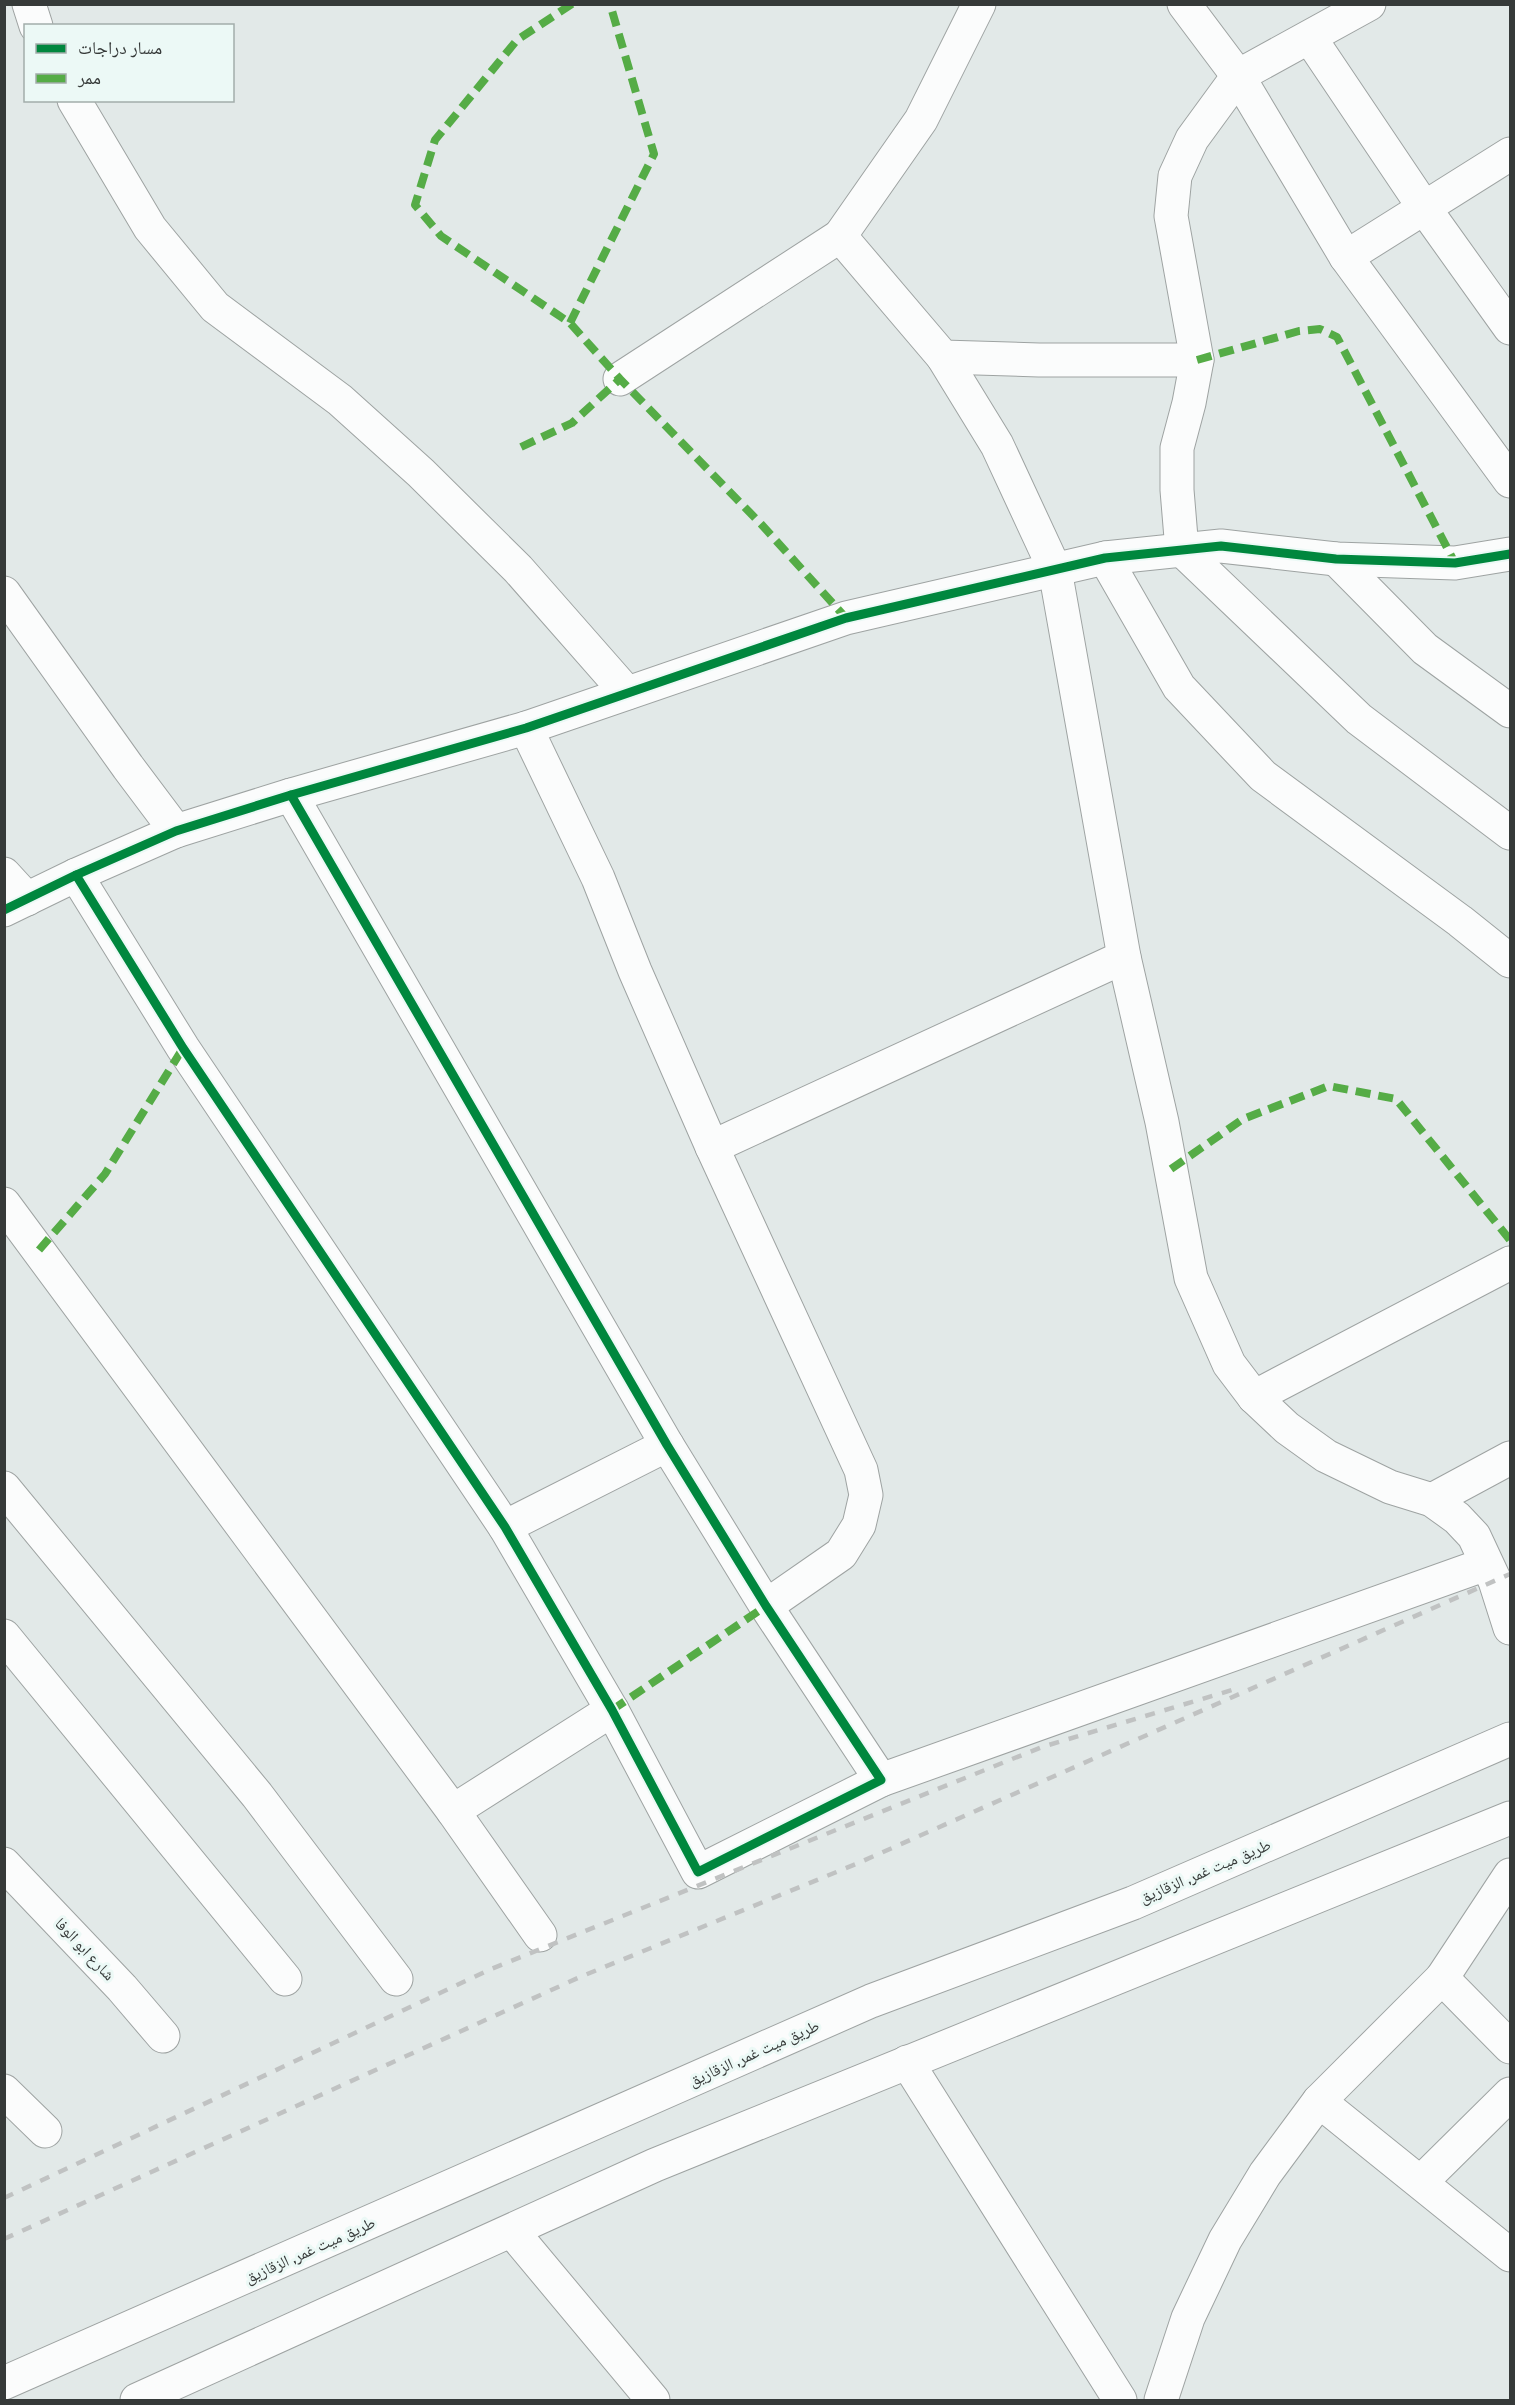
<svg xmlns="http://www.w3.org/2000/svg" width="1515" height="2405" font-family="Cabin,'Noto Naskh Arabic',sans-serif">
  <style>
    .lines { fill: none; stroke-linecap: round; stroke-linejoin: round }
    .minor-casing { stroke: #9ea3a2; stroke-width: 35 }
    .trunk-casing { stroke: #9ea3a2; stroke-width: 35 }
    .minor { stroke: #fbfcfc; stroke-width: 33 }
    .trunk { stroke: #fbfcfc; stroke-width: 33 }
    .rail { stroke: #c0c2c2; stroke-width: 4.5; stroke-dasharray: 10 10; stroke-linecap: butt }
    .quiet { stroke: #55ac46; stroke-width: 8; stroke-dasharray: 15 8; stroke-linecap: butt }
    .cycleway-casing { stroke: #ecf9f6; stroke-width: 13 }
    .cycleway { stroke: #00873e; stroke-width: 9 }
    .labels { text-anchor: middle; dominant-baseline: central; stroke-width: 6; stroke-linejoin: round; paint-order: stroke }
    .street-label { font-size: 16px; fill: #363a39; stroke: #ecf9f6 }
  </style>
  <rect width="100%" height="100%" fill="#e2e9e8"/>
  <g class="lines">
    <defs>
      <g id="minor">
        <path d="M 29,4 L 36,26"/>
        <path d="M 1184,4 L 1238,76 L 1346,257 L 1510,481"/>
        <path d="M 1369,4 L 1238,76 L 1192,139 L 1175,176 L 1171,216 L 1197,360 L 1189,403 L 1177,448 L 1177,490 L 1182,550 L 1359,719 L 1510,833"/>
        <path d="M 1310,38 L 1425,209 L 1510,328"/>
        <path d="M 74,100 L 150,228 L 215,307 L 340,400 L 421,473 L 518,569 L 627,693"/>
        <path d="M 840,236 L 921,120 L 979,4"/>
        <path d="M 1346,257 L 1510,154"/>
        <path d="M 943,357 L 997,445 L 1055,570 L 1124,957 L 1162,1122 L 1191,1278 L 1229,1364 L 1254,1397 L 1287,1428 L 1326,1456 L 1390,1487 L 1432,1500 L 1457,1518 L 1474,1536 L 1495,1581 L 1510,1628"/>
        <path d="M 620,379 L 840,236 L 943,357 L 1039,360 L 1197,360"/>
        <path d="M 1105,558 L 1179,687 L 1263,776 L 1460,921 L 1510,961"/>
        <path d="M 1336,559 L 1425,649 L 1510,711"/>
        <path d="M 4,593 L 128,767 L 176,831"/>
        <path d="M 526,728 L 598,878 L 635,971 L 712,1147 L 861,1470 L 866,1495 L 859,1525 L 841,1554 L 766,1606"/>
        <path d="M 4,874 L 27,899"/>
        <path d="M 76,875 L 183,1048 L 505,1527 L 612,1710 L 698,1872 L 881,1780 L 766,1606 L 667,1445 L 291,795"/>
        <path d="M 4,910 L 76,875 L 176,831 L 291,795 L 526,728 L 846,618 L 1105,558 L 1182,550 L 1221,546 L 1336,559 L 1455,563 L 1510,554"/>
        <path d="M 712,1147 L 1124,957"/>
        <path d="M 4,1204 L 453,1811 L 540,1935"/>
        <path d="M 1254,1397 L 1510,1263"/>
        <path d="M 4,1488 L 257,1795 L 396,1979"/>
        <path d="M 1432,1500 L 1510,1458"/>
        <path d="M 505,1527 L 667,1445"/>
        <path d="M 4,1636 L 285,1979"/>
        <path d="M 881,1780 L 1486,1564"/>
        <path d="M 453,1811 L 612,1710"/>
        <path d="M 4,1864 L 122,1988 L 163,2036"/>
        <path d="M 1442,1978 L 1510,1875"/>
        <path d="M 907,2062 L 1120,2400"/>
        <path d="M 4,2091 L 45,2131"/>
        <path d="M 1319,2101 L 1510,2255"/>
        <path d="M 1421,2182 L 1510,2094"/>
        <path d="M 512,2231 L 653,2400"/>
        <path d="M 1161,2400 L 1188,2318 L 1225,2240 L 1265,2174 L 1319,2101 L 1442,1978 L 1510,2047"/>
      </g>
      <g id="trunk">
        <path d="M 4,2383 L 871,2001 L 1133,1903 L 1510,1739"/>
        <path d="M 137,2400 L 655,2165 L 1510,1818"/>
      </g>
    </defs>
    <use href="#minor" class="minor-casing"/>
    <use href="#trunk" class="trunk-casing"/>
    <use href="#minor" class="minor"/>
    <use href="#trunk" class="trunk"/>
    <g class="rail">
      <path d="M 4,2198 L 491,1969 L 1042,1747 L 1232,1690"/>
      <path d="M 4,2239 L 580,1977 L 856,1864 L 1510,1574"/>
    </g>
    <g class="quiet">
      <path d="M 572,4 L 517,40 L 435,140 L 415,205 L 441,236 L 570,323 L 620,379 L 761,524 L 846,618"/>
      <path d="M 570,323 L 654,154 L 610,4"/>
      <path d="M 1197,360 L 1299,331 L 1320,329 L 1337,337 L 1455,563"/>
      <path d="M 521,447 L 572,423 L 620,379"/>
      <path d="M 1171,1169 L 1243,1119 L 1329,1086 L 1396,1099 L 1510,1240"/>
      <path d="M 39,1250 L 105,1174 L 183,1048"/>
      <path d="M 612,1710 L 766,1606"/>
    </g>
    <defs>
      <g id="cycleway">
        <path d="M 76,875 L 183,1048 L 505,1527 L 612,1710 L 698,1872 L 881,1780 L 766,1606 L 667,1445 L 291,795"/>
        <path d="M 4,910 L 76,875 L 176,831 L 291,795 L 526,728 L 846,618 L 1105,558 L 1182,550 L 1221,546 L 1336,559 L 1455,563 L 1510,554"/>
      </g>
    </defs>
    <use href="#cycleway" class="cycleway-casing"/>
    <use href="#cycleway" class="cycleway"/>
  </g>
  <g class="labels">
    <g class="street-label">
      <text transform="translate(1205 1871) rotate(-23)">طريق ميت غمر, الزقازيق</text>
      <text transform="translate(85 1949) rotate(47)">شارع ابو الوفا</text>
      <text transform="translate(754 2053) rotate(-24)">طريق ميت غمر, الزقازيق</text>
      <text transform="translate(310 2250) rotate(-24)">طريق ميت غمر, الزقازيق</text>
    </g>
  </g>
  <rect width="1515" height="2405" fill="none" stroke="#363a39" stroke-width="12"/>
  <rect x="24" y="24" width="210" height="78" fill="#ecf9f6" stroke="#a3adaa" stroke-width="1.5"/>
  <rect x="36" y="44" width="30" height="9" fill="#00873e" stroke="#a3adaa" stroke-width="1.5"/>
  <text x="78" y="54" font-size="18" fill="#363a39">مسار دراجات</text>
  <rect x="36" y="74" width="30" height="9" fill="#55ac46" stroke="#a3adaa" stroke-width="1.5"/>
  <text x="78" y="84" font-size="18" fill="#363a39">ممر</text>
</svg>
